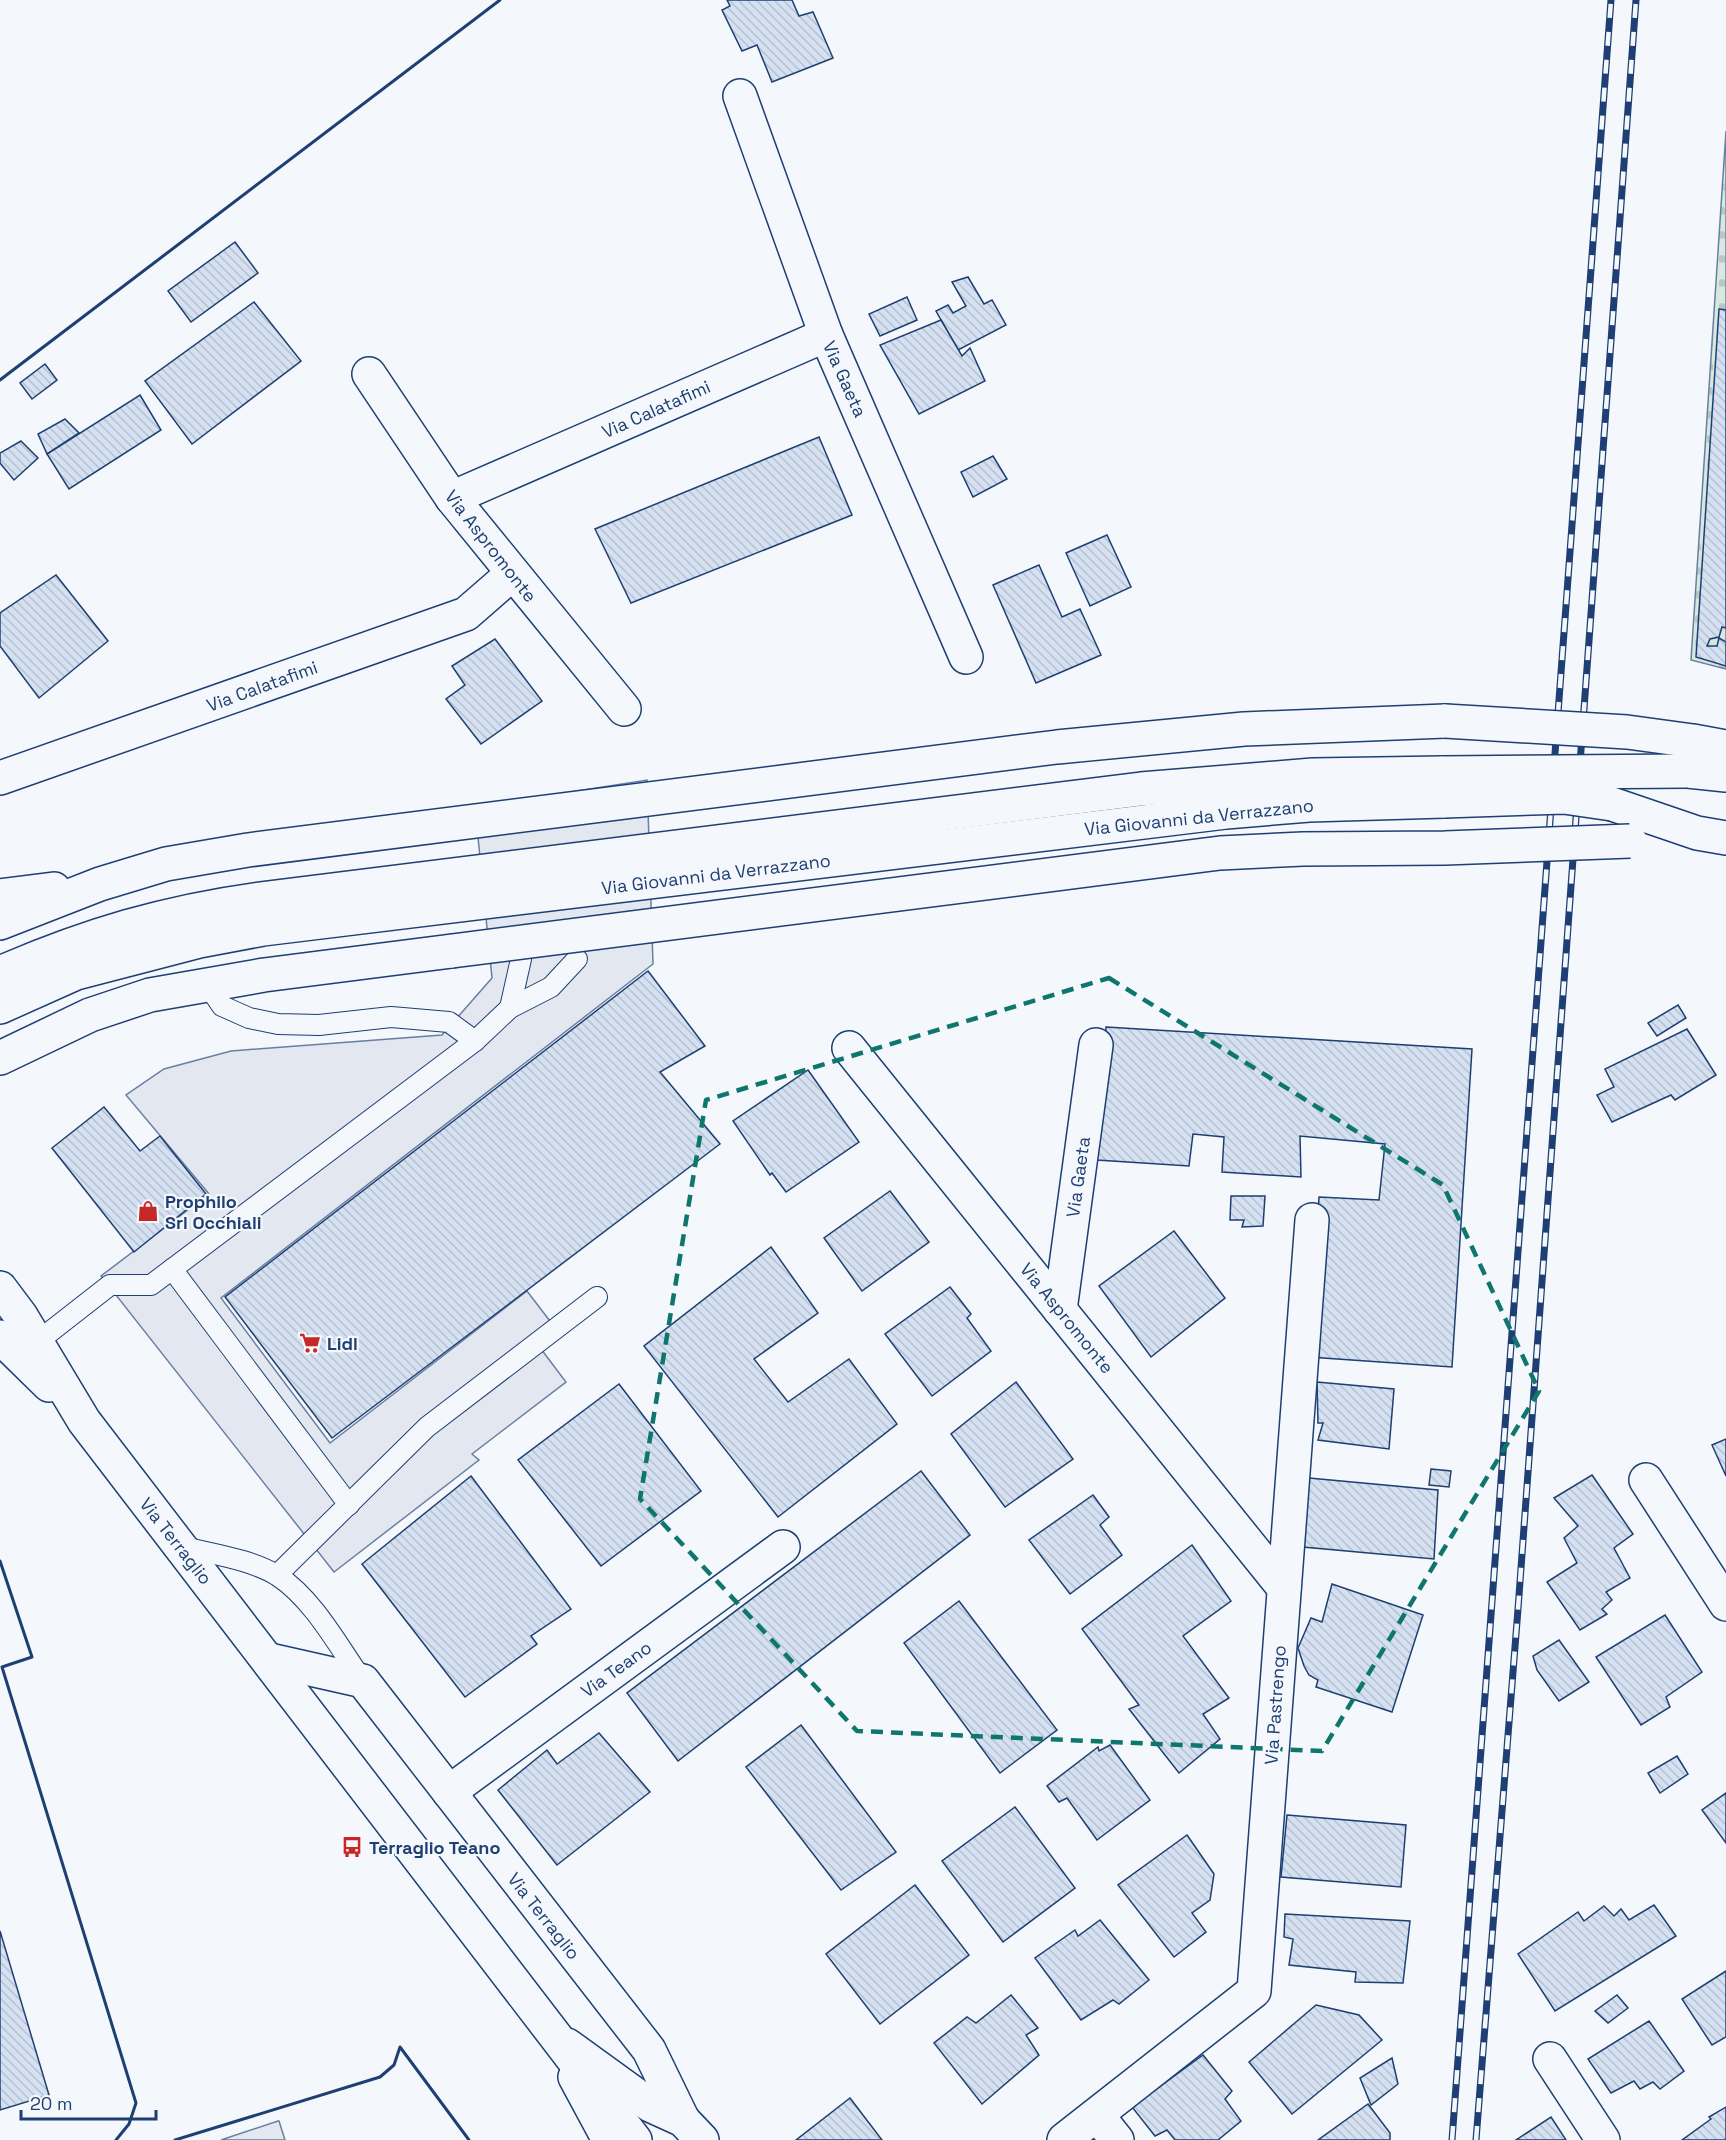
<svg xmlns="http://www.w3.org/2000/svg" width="1726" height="2140" font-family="'Space Grotesk',sans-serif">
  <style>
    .cemetery { fill: url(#cemetery-stones); stroke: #687fa3; stroke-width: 1.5 }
    .parking { fill: #e3e8f0; stroke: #687fa3; stroke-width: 1.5 }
    .building { fill: url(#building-back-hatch); stroke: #1d3f73; stroke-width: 1.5 }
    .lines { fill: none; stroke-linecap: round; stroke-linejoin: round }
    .service-casing { stroke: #1d3f73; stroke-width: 22 }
    .minor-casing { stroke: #1d3f73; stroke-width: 36 }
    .tertiary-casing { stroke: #1d3f73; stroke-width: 36 }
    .secondary-casing { stroke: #1d3f73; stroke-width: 36 }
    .service { stroke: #f4f7fb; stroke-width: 20 }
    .minor { stroke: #f4f7fb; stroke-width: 33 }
    .tertiary { stroke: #f4f7fb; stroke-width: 33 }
    .secondary { stroke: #f4f7fb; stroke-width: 33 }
    .rail-casing { stroke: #1d3f73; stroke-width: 7 }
    .rail { stroke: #f4f7fb; stroke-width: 4.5; stroke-dasharray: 14; stroke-linecap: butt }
    .secondary-bridge-casing { stroke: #1d3f73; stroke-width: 36; stroke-linecap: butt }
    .secondary-bridge { stroke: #f4f7fb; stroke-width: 33 }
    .wall { stroke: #1d3f73; stroke-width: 3 }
    .marked { fill: none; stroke: #0f766e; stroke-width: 4.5; stroke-dasharray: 12 8; stroke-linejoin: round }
    .labels { text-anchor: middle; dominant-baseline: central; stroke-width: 4.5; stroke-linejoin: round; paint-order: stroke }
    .street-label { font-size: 18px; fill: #1d3f73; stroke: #f4f7fb }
    .poi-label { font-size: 18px; font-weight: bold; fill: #1d3f73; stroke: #f4f7fb; text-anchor: start }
  </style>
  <defs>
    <pattern id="cemetery-stones" width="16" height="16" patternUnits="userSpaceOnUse" patternTransform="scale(1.5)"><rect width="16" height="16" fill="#d7e8df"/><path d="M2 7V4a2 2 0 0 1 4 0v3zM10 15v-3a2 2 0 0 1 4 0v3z" fill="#b8c8c3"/></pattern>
    <pattern id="building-back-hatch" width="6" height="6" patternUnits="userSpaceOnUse" patternTransform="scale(1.5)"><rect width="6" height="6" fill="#d5e0f0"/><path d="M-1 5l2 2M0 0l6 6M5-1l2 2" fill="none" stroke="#b6c1d1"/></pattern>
  </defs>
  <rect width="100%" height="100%" fill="#f4f7fb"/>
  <path class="cemetery" d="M 1726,131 L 1726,669 L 1691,660 Z"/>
  <g class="parking">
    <path d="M 647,780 L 653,964 L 221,1298 L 330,1443 L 527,1291 L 556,1329 L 538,1345 L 566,1382 L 472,1454 L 479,1460 L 334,1572 L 101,1276 L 209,1194 L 126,1095 L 164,1069 L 231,1051 L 442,1035 L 492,978 L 475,807 Z"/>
    <path d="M 279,2121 L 285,2140 L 221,2140 L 278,2121 Z"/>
  </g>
  <g class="building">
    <path d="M 727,0 L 792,0 L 799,16 L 813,12 L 833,58 L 772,82 L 757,45 L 742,51 L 722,10 L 730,6 Z"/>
    <path d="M 235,242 L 258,273 L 191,322 L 168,291 Z"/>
    <path d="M 968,277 L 984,304 L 992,300 L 1006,325 L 958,350 L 936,311 L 948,305 L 953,313 L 966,306 L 952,282 Z"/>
    <path d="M 907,297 L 917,320 L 880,336 L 869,314 Z"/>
    <path d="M 254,302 L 301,361 L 192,444 L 145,381 Z"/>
    <path d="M 1719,309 L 1726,310 L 1726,628 L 1722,627 L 1719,637 L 1710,639 L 1707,646 L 1717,646 L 1719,638 L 1726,642 L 1726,666 L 1696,657 Z"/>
    <path d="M 941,320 L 962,356 L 970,348 L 985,381 L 919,414 L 880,345 Z"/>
    <path d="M 45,364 L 57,380 L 32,399 L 20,383 Z"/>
    <path d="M 140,395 L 161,430 L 69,489 L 47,454 Z"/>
    <path d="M 65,419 L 79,433 L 47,454 L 38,434 Z"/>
    <path d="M 819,437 L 852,515 L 631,603 L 595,529 Z"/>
    <path d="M 21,441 L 38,458 L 14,480 L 0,463 L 0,453 Z"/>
    <path d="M 993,456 L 1007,479 L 973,497 L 961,472 Z"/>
    <path d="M 1107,535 L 1131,587 L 1090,606 L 1066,553 Z"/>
    <path d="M 1039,565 L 1062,617 L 1080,609 L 1101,655 L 1036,683 L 993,585 Z"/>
    <path d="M 56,575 L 108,641 L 39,698 L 0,646 L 0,613 Z"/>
    <path d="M 495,639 L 542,701 L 481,744 L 446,699 L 465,685 L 452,666 Z"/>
    <path d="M 648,971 L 705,1046 L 660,1072 L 720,1144 L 332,1438 L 225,1297 Z"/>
    <path d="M 1678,1005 L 1686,1018 L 1657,1036 L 1648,1023 Z"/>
    <path d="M 1106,1027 L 1472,1049 L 1452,1367 L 1309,1357 L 1319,1197 L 1379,1200 L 1385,1144 L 1300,1136 L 1301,1177 L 1222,1172 L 1224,1137 L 1193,1134 L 1189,1166 L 1097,1160 Z"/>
    <path d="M 1687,1029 L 1716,1075 L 1675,1100 L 1671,1095 L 1612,1122 L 1597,1095 L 1614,1087 L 1605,1069 Z"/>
    <path d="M 808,1070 L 859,1142 L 786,1192 L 772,1173 L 770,1175 L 733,1121 Z"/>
    <path d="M 104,1107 L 140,1151 L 160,1136 L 206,1194 L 134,1252 L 52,1148 Z"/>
    <path d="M 890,1191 L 929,1242 L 862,1291 L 824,1238 Z"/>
    <path d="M 1231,1196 L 1265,1196 L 1263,1226 L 1242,1227 L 1244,1220 L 1230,1220 Z"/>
    <path d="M 1174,1231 L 1225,1298 L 1151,1357 L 1099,1286 Z"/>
    <path d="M 771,1247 L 818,1313 L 754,1359 L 788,1402 L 849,1359 L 897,1424 L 778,1517 L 644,1346 Z"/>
    <path d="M 950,1287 L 971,1314 L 967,1318 L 991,1351 L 932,1396 L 885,1334 Z"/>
    <path d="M 1016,1382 L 1073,1459 L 1005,1507 L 951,1434 Z"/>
    <path d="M 1317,1382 L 1394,1389 L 1389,1449 L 1318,1440 L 1323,1423 L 1318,1423 Z"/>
    <path d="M 619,1384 L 701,1491 L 601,1566 L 518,1460 Z"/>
    <path d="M 1726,1439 L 1726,1476 L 1712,1445 Z"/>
    <path d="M 1431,1469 L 1451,1471 L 1449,1487 L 1429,1485 Z"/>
    <path d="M 921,1471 L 970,1535 L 678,1761 L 627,1693 Z"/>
    <path d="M 1592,1475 L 1633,1534 L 1614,1548 L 1630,1578 L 1606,1592 L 1612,1600 L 1602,1609 L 1607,1614 L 1580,1630 L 1547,1582 L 1577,1563 L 1564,1538 L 1578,1526 L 1554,1498 Z"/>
    <path d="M 471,1476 L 571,1609 L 531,1636 L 537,1644 L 465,1697 L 362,1564 Z"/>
    <path d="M 1309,1478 L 1438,1490 L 1434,1559 L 1303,1547 Z"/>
    <path d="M 1093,1495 L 1109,1517 L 1100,1525 L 1122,1555 L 1070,1594 L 1029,1540 Z"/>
    <path d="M 1192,1545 L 1231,1601 L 1183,1636 L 1229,1698 L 1203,1714 L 1220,1739 L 1179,1773 L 1129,1709 L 1139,1705 L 1082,1629 Z"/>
    <path d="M 1332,1584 L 1423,1615 L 1392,1712 L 1316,1687 L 1318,1680 L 1309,1675 L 1304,1666 L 1298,1648 L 1311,1618 L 1322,1622 Z"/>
    <path d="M 959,1601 L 1057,1730 L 1000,1773 L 904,1643 Z"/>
    <path d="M 1665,1615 L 1702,1672 L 1666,1697 L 1670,1707 L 1641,1725 L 1596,1657 Z"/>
    <path d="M 1559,1640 L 1589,1682 L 1559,1701 L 1537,1670 L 1533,1656 Z"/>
    <path d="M 801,1725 L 896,1852 L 841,1890 L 746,1767 Z"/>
    <path d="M 599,1733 L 650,1792 L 557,1865 L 498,1790 L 547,1750 L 557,1764 Z"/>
    <path d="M 1110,1745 L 1150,1800 L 1097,1840 L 1067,1798 L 1059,1802 L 1047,1786 L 1098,1747 L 1099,1751 Z"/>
    <path d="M 1677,1756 L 1688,1774 L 1660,1793 L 1648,1773 Z"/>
    <path d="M 1726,1793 L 1726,1843 L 1702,1810 Z"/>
    <path d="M 1015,1807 L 1075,1888 L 1003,1942 L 942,1861 Z"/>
    <path d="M 1287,1815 L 1406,1825 L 1401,1887 L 1281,1877 Z"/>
    <path d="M 1187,1835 L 1214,1874 L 1210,1900 L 1192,1913 L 1206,1932 L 1174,1957 L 1118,1885 Z"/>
    <path d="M 915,1885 L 969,1955 L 880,2024 L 826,1954 Z"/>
    <path d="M 1654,1905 L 1676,1936 L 1555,2011 L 1518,1954 L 1578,1912 L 1584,1921 L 1604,1906 L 1614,1916 L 1621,1909 L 1629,1920 Z"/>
    <path d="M 1285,1914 L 1410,1921 L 1403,1983 L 1355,1982 L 1356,1972 L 1289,1965 L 1293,1939 L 1284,1937 Z"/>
    <path d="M 1100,1920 L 1149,1980 L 1119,2004 L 1113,2000 L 1081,2020 L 1035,1958 L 1075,1930 L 1078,1936 Z"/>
    <path d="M 0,1931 L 49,2095 L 0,2110 Z"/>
    <path d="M 1726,1971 L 1726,2037 L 1712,2045 L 1682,1999 Z"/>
    <path d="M 1011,1995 L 1038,2028 L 1026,2035 L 1039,2055 L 982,2104 L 934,2043 L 967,2017 L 976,2023 Z"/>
    <path d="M 1617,1995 L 1628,2008 L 1608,2023 L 1595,2011 Z"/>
    <path d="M 1316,2005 L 1359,2015 L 1382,2040 L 1292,2114 L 1249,2062 Z"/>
    <path d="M 1649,2021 L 1684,2071 L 1660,2089 L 1653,2082 L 1640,2089 L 1634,2081 L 1611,2093 L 1588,2059 Z"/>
    <path d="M 1203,2055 L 1232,2091 L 1225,2099 L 1241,2121 L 1218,2140 L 1175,2140 L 1167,2130 L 1155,2136 L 1132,2107 Z"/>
    <path d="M 1392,2058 L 1398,2084 L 1371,2105 L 1360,2078 Z"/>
    <path d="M 850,2098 L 882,2140 L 796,2140 Z"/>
    <path d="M 1368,2104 L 1390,2133 L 1390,2140 L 1318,2140 Z"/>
    <path d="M 1726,2107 L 1726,2140 L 1682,2140 L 1711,2119 L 1709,2117 Z"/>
    <path d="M 1551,2117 L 1566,2140 L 1516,2140 Z"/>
  </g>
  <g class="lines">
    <defs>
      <g id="service">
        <path d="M 207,984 L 222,1006 L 249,1018 L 278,1024 L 319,1025 L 391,1017 L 449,1022 L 475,1041"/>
        <path d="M 510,1008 L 521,959"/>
        <path d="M 172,1269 L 349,1505"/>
        <path d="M 37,1342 L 110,1285 L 151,1285 L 475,1041 L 510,1008 L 551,987 L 577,959"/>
        <path d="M 180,1546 C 211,1554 251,1559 278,1576 C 314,1600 338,1646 363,1681"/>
        <path d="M 277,1575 L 427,1427 L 597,1297"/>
      </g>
      <g id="minor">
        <path d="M 740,96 L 826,335 L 966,657"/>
        <path d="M 369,374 L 452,498 L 624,709"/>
        <path d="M 452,498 L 826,335"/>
        <path d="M 0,778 L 466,614 L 512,574"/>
        <path d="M 849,1048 L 1284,1588"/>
        <path d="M 1060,1310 L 1096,1045"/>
        <path d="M 1646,1480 L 1726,1604"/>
        <path d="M 270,1660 L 363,1681 L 649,2050 L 683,2120"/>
        <path d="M 449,1792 L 783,1547"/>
        <path d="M 567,2045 L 650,2105 L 683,2120 L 702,2140"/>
        <path d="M 1550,2059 L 1603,2140"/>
        <path d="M 575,2077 L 609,2140"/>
        <path d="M 1097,2115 L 1117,2140"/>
        <path d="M 1064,2140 L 1254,1991 L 1312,1220"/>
      </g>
      <g id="tertiary">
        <path d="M 0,1288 L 21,1316 L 84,1421 L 635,2140"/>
        <path d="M 0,1337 L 49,1385"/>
      </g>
      <g id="secondary">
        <path d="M 1693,741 L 1726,747"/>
        <path d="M 1688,771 L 1726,775"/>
        <path d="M 1612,804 L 1697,833 L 1726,838"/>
        <path d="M 0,896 L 54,889"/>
        <path d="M 0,923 L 100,884 L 166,864 L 248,850 L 1057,747 L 1244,729 L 1445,721"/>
        <path d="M 0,973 C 88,935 165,912 260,899 L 1141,789 L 1313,775 L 1443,773"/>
        <path d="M 0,1007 L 76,973 L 199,941 L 263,929 L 1226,812 L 1309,805 L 1444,801"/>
        <path d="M 0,1058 L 90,1015 L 150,995 L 264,975 L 452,951"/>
      </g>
    </defs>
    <use href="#service" class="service-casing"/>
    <use href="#minor" class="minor-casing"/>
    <use href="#tertiary" class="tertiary-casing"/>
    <use href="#secondary" class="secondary-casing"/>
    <use href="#service" class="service"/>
    <use href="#minor" class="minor"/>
    <use href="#tertiary" class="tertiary"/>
    <use href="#secondary" class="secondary"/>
    <defs>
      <g id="rail">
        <path d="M 1452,2140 L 1611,0"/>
        <path d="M 1476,2140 L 1518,1609 L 1636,0"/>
      </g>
    </defs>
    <use href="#rail" class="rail-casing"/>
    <use href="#rail" class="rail"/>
    <defs>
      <g id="secondary-bridge">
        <path d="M 1445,721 L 1627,732 L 1693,741"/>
        <path d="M 1443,773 L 1688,771"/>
        <path d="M 1444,801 L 1564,797 L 1612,804"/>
        <path d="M 452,951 L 1220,853 L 1303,849 L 1445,848 L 1630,841"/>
      </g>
    </defs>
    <use href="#secondary-bridge" class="secondary-bridge-casing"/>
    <use href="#secondary-bridge" class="secondary-bridge"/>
    <g class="wall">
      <path d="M 0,380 L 500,0"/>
      <path d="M 0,1561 L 32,1657 L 2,1667 L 136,2103 L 129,2124 L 116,2140"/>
      <path d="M 175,2140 L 380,2077 L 394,2065 L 400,2047 L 469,2140"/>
    </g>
  </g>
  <path class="marked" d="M 1109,978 L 1443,1185 L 1539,1391 L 1322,1751 L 857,1731 L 640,1499 L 706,1100 Z"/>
  <defs>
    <symbol id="shop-bare" viewBox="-9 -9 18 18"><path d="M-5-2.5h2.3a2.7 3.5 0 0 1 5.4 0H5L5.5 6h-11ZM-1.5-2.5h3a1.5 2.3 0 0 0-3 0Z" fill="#c62828" stroke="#f4f7fb" stroke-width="2.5" paint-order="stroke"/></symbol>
    <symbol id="supermarket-bare" viewBox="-9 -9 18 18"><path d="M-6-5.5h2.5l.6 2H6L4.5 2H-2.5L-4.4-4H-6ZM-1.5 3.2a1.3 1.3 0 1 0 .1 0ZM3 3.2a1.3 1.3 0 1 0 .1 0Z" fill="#c62828" stroke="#f4f7fb" stroke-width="2.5" paint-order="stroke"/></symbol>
    <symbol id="bus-bare" viewBox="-9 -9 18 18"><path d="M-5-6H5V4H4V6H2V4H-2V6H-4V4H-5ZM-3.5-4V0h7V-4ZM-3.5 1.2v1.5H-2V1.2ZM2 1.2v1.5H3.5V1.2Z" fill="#c62828" stroke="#f4f7fb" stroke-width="2.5" paint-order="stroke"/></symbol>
  </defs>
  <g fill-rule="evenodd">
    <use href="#shop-bare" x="133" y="1196" width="30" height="30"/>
    <use href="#supermarket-bare" x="295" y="1328" width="30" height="30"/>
    <use href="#bus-bare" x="337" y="1832" width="30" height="30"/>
  </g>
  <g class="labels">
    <g class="street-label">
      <text transform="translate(845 379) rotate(66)">Via Gaeta</text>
      <text transform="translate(656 409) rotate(-24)">Via Calatafimi</text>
      <text transform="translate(491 546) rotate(52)">Via Aspromonte</text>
      <text transform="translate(262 686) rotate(-20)">Via Calatafimi</text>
      <text transform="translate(1199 817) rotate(-6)">Via Giovanni da Verrazzano</text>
      <text transform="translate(716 874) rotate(-7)">Via Giovanni da Verrazzano</text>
      <text transform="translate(1078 1177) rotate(-82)">Via Gaeta</text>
      <text transform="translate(1067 1318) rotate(51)">Via Aspromonte</text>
      <text transform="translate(176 1541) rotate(52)">Via Terraglio</text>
      <text transform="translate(616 1669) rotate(-36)">Via Teano</text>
      <text transform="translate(1275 1705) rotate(-86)">Via Pastrengo</text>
      <text transform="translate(544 1916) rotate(52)">Via Terraglio</text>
    </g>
    <g class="poi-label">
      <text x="165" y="1201">Prophilo<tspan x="165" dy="21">Srl Occhiali</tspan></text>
      <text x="327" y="1343">Lidl</text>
      <text x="369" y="1847">Terraglio Teano</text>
    </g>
  </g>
  <path d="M21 2110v9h135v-9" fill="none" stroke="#1d3f73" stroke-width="3"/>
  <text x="30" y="2110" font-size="18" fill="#1d3f73" stroke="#f4f7fb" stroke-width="4.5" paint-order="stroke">20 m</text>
</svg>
